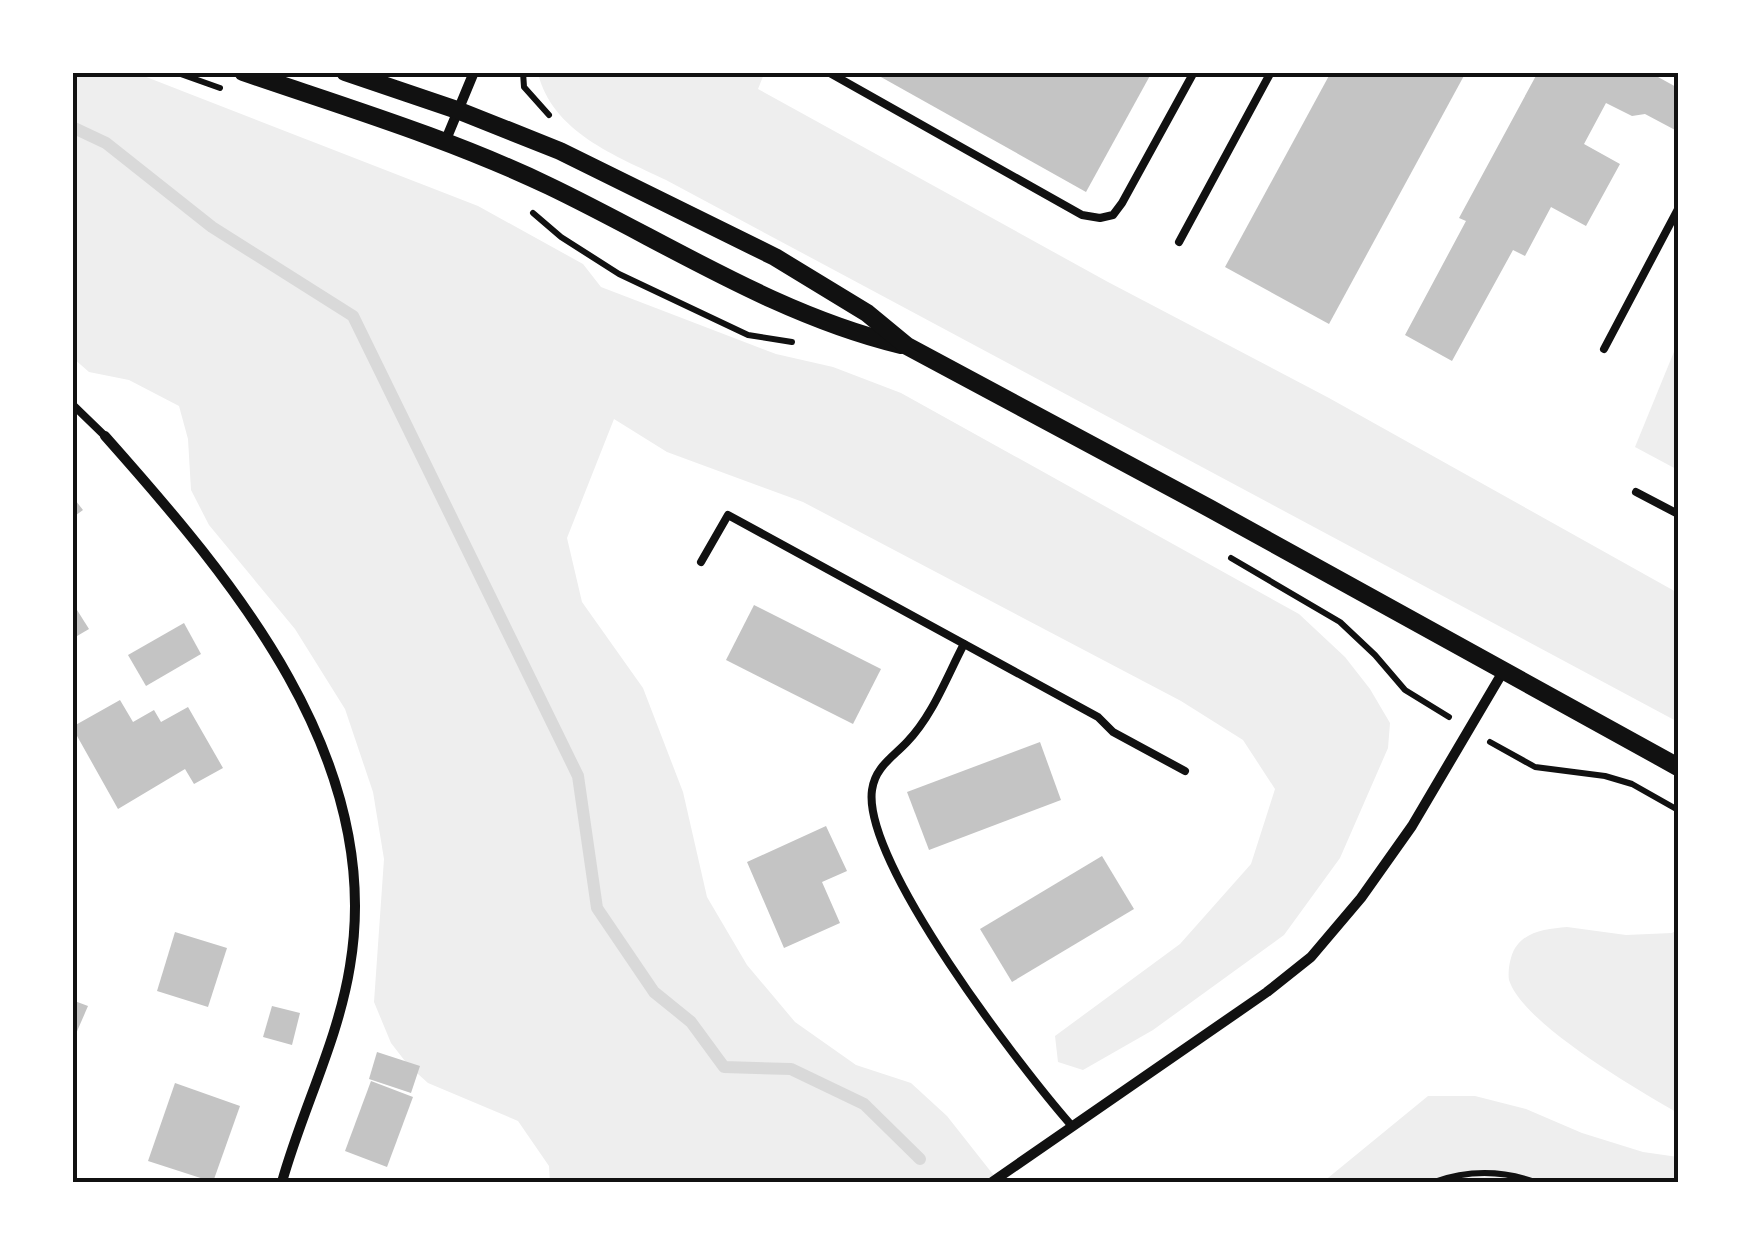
<svg xmlns="http://www.w3.org/2000/svg" width="1751" height="1255" font-family="'Titillium Web',sans-serif">
  <style>
    .green { fill: #eee }
    .lines { fill: none; stroke-linecap: round; stroke-linejoin: round }
    .stream { stroke: #d9d9d9; stroke-width: 12 }
    .building { fill: #c4c4c4 }
    .path { stroke: #111; stroke-width: 6 }
    .service { stroke: #111; stroke-width: 8 }
    .minor { stroke: #111; stroke-width: 10 }
    .tertiary { stroke: #111; stroke-width: 18 }
    .neatline { fill: none; stroke: #111; stroke-width: 4 }
  </style>
  <rect width="100%" height="100%" fill="#fff"/>
  <g class="green">
    <path d="M 73,73 L 136,73 L 478,206 L 583,264 L 601,287 L 776,354 L 833,367 L 901,393 L 1299,614 L 1345,657 L 1370,689 L 1390,723 L 1388,748 L 1340,858 L 1284,935 L 1153,1030 L 1083,1070 L 1058,1062 L 1055,1036 L 1180,944 L 1251,864 L 1275,789 L 1243,740 L 1181,701 L 803,502 L 667,452 L 614,419 L 567,538 L 582,602 L 643,688 L 683,792 L 707,897 L 747,965 L 795,1022 L 856,1065 L 911,1083 L 947,1116 L 999,1182 L 550,1182 L 549,1166 L 518,1121 L 428,1083 L 408,1065 L 391,1043 L 374,1002 L 384,859 L 373,792 L 345,709 L 295,629 L 209,525 L 191,490 L 188,439 L 179,406 L 129,380 L 89,372 L 73,358 Z"/>
    <path d="M 538,73 L 761,73 L 764,74 L 758,89 L 1108,282 L 1329,398 L 1678,593 L 1678,722 L 666,180 C 616,156 552,132 538,73 Z"/>
    <path d="M 1678,342 L 1678,470 L 1635,447 Z"/>
    <path d="M 1567,927 L 1626,935 L 1672,933 L 1678,929 L 1678,1113 C 1638,1090 1523,1024 1509,980 C 1508,974 1509,964 1511,958 C 1518,932 1544,929 1567,927 Z"/>
    <path d="M 1428,1096 L 1475,1096 L 1526,1109 L 1582,1133 L 1643,1152 L 1678,1157 L 1678,1182 L 1323,1182 Z"/>
  </g>
  <g class="lines">
    <path class="stream" d="M 72,127 L 106,143 L 212,227 L 353,316 L 578,776 L 597,908 L 654,992 L 691,1022 L 724,1067 L 791,1069 L 864,1104 L 920,1159"/>
  </g>
  <g class="building">
    <path d="M 872,72 L 1152,72 L 1086,192 Z"/>
    <path d="M 1331,72 L 1466,72 L 1329,324 L 1225,267 Z"/>
    <path d="M 1538,72 L 1649,72 L 1678,88 L 1678,128 L 1677,131 L 1645,114 L 1632,116 L 1606,103 L 1584,144 L 1620,164 L 1586,226 L 1551,207 L 1525,256 L 1513,250 L 1452,361 L 1405,335 L 1466,221 L 1459,218 Z"/>
    <path d="M 72,496 L 83,510 L 72,518 Z"/>
    <path d="M 72,602 L 89,629 L 72,639 Z"/>
    <path d="M 754,605 L 881,669 L 853,724 L 726,660 Z"/>
    <path d="M 184,623 L 201,654 L 146,686 L 128,655 Z"/>
    <path d="M 120,700 L 133,722 L 154,710 L 161,722 L 188,707 L 223,768 L 194,784 L 185,769 L 118,809 L 72,727 Z"/>
    <path d="M 1040,742 L 1061,800 L 929,850 L 907,792 Z"/>
    <path d="M 826,826 L 847,871 L 822,882 L 840,923 L 784,948 L 747,862 Z"/>
    <path d="M 1102,856 L 1134,909 L 1012,982 L 980,929 Z"/>
    <path d="M 175,932 L 227,948 L 208,1007 L 157,991 Z"/>
    <path d="M 72,1000 L 88,1006 L 75,1036 L 72,1035 Z"/>
    <path d="M 272,1006 L 300,1013 L 292,1045 L 263,1037 Z"/>
    <path d="M 377,1052 L 420,1066 L 411,1093 L 369,1079 Z"/>
    <path d="M 371,1081 L 413,1097 L 387,1167 L 345,1151 Z"/>
    <path d="M 175,1083 L 240,1106 L 213,1182 L 148,1161 Z"/>
  </g>
  <g class="lines">
    <g class="path">
      <path d="M 175,72 L 220,88"/>
      <path d="M 523,72 L 524,87 L 549,115"/>
      <path d="M 533,213 L 561,237 L 619,274 L 748,335 L 792,342"/>
      <path d="M 1231,558 L 1340,622 L 1375,655 L 1405,690 L 1449,717"/>
      <path d="M 1490,742 L 1535,767 L 1605,776 L 1632,784 L 1678,810"/>
      <path d="M 1434,1182 C 1468,1170 1501,1170 1535,1182"/>
    </g>
    <g class="service">
      <path d="M 828,72 L 1082,215 L 1100,218 L 1113,215 L 1122,203 L 1194,72"/>
      <path d="M 1179,242 L 1271,72"/>
      <path d="M 1604,349 L 1678,209"/>
      <path d="M 72,404 L 105,436"/>
      <path d="M 1636,492 L 1678,514"/>
      <path d="M 701,562 L 728,515 L 1098,717 L 1113,732 L 1185,771"/>
      <path d="M 964,644 C 947,676 933,715 907,742 C 893,757 875,767 872,790 C 862,862 1021,1068 1071,1125"/>
    </g>
    <g class="minor">
      <path d="M 445,142 L 474,72"/>
      <path d="M 105,436 C 233,580 385,759 350,966 C 338,1041 302,1110 282,1182"/>
      <path d="M 992,1182 L 1267,992 L 1311,957 L 1361,898 L 1412,826 L 1504,670"/>
    </g>
    <g class="tertiary">
      <path d="M 243,72 C 345,107 451,139 549,186 C 664,241 776,315 901,345"/>
      <path d="M 345,72 L 457,110 L 560,151 L 775,257 L 867,313 L 907,346 L 1209,508 L 1678,767"/>
    </g>
  </g>
  <rect width="1751" height="1255" fill="none" stroke="#ffffff" stroke-width="150"/>
  <rect x="75" y="75" width="1601" height="1105" class="neatline"/>
</svg>
